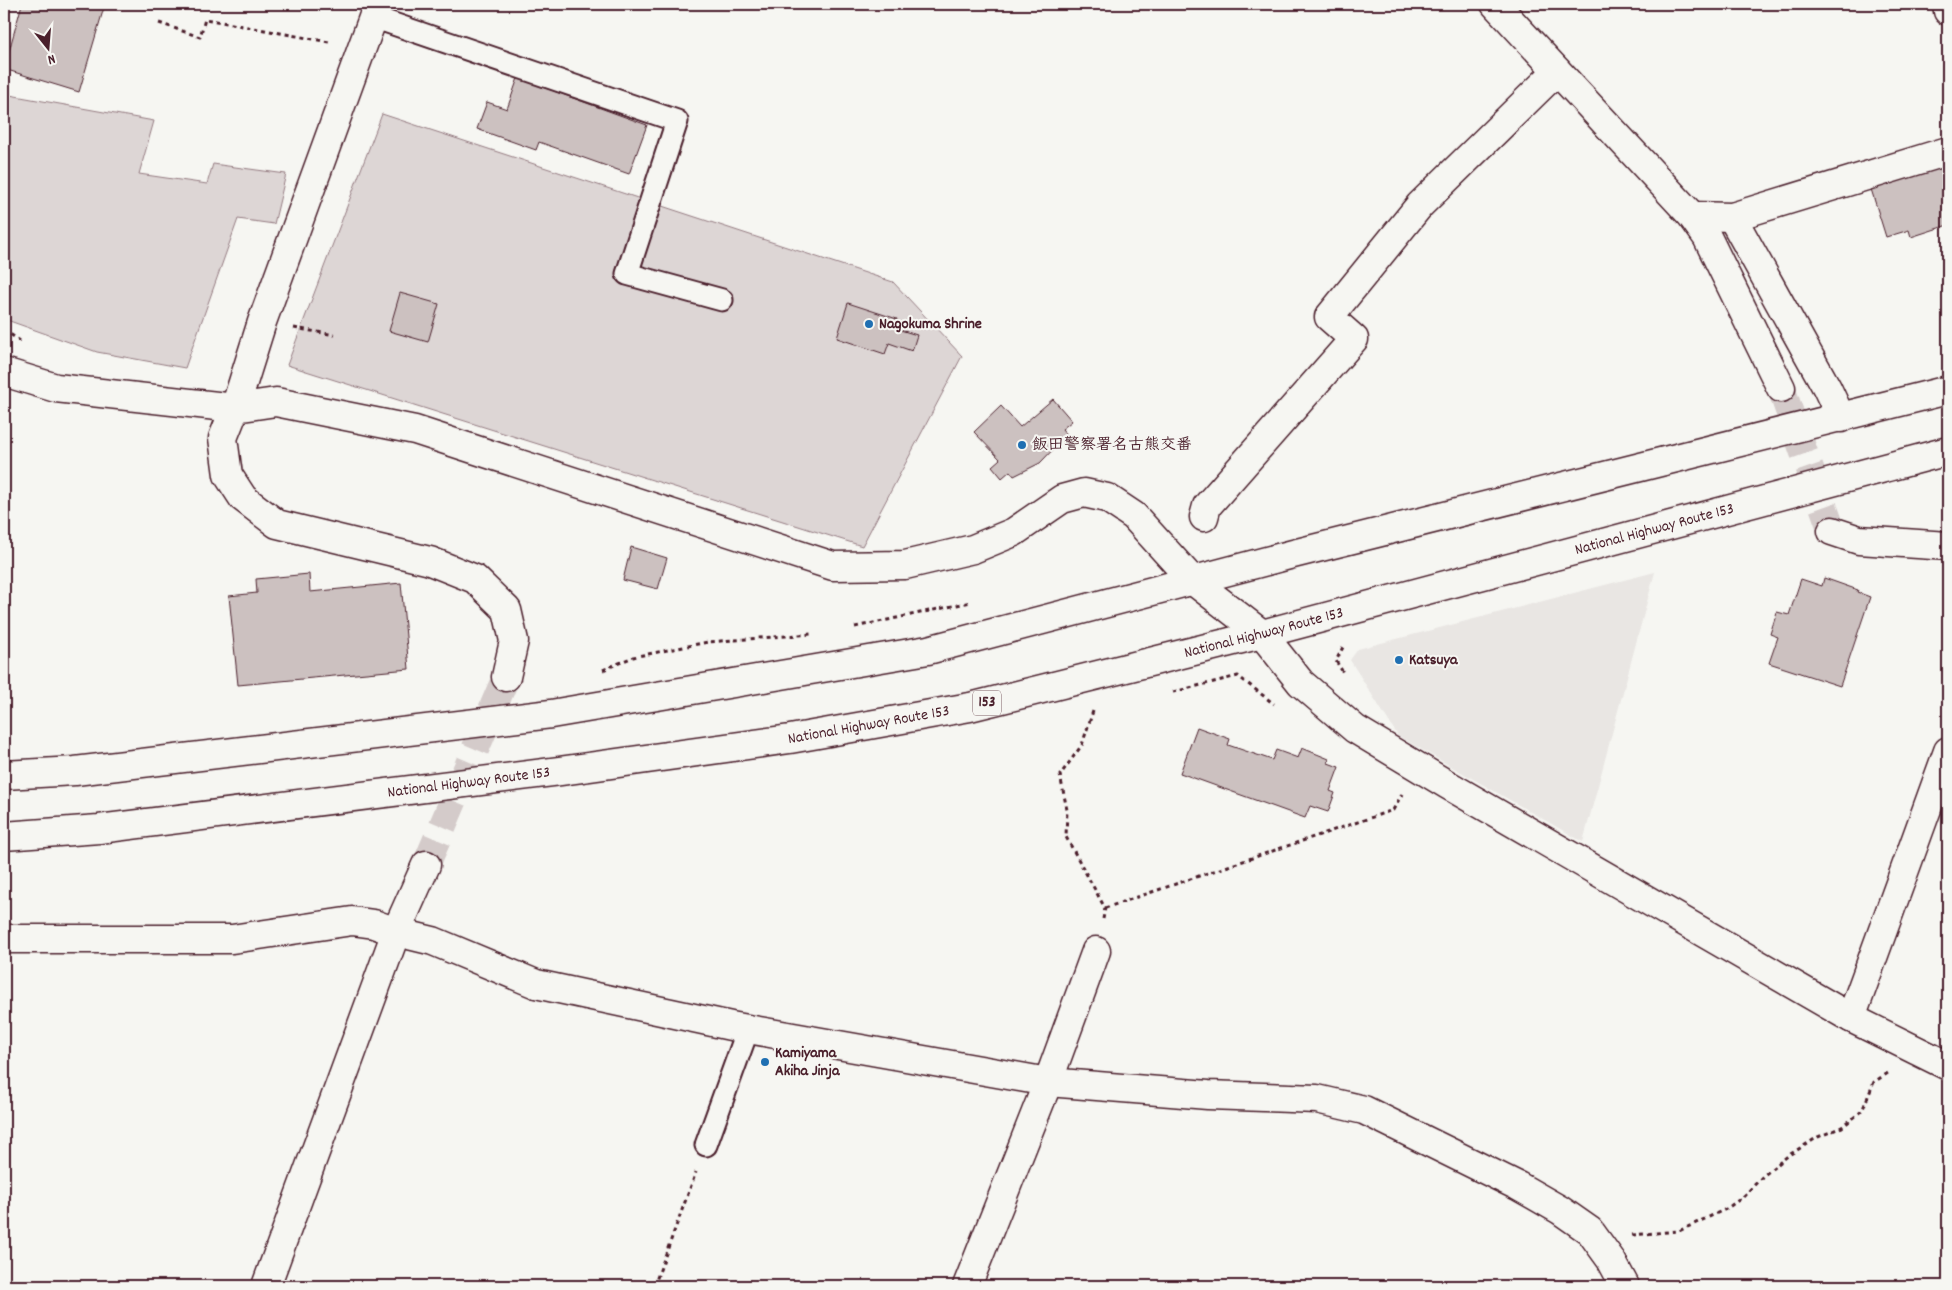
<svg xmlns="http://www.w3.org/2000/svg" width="1952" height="1290" font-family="Dekko,'Klee One',sans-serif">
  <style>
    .built { fill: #e9e6e3 }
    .green { fill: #ddd6d5; stroke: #947a80 }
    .building { fill: #ccc1c0; stroke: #4a1f2b }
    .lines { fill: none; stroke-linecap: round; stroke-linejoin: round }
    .minor-tunnel { stroke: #d4cbca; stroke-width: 28; stroke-dasharray: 28 14; stroke-linecap: butt }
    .tertiary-tunnel { stroke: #d4cbca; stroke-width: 28; stroke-dasharray: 28 14; stroke-linecap: butt }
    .service-casing { stroke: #4a1f2b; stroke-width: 25 }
    .minor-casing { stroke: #4a1f2b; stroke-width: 31 }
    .tertiary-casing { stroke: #4a1f2b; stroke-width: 31 }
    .trunk-casing { stroke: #4a1f2b; stroke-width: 31 }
    .path { stroke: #4a1f2b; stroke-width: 3; stroke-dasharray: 4 4; stroke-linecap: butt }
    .service { stroke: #f6f6f2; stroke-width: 21 }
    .minor { stroke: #f6f6f2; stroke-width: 28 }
    .tertiary { stroke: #f6f6f2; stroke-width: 28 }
    .trunk { stroke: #f6f6f2; stroke-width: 28 }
    .poi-dot { fill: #1f6fb2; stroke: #f6f6f2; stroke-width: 2 }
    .labels { text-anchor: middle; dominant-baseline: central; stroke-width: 4; stroke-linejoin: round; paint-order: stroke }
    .shield { fill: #f6f6f2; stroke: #7e6067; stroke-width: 1 }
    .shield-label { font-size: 15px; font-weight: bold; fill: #4a1f2b }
    .poi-label { font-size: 16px; font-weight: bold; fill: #4a1f2b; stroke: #f6f6f2; text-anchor: start }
    .street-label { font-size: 16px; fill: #4a1f2b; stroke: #f6f6f2 }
  </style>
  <rect width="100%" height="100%" fill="#f6f6f2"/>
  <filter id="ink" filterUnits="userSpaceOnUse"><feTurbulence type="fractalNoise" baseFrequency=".02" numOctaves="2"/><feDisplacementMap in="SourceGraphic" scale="10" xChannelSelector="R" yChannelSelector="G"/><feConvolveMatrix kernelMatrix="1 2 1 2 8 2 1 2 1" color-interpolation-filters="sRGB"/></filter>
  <g filter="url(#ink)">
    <path class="built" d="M 1655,572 L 1583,842 L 1398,736 L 1350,660 L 1358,649 Z"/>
    <g class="green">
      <path d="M 4,94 L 154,121 L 139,174 L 207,184 L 213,164 L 286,174 L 274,224 L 238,219 L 185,368 L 97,352 L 4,319 Z"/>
      <path d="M 382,114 L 893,282 L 962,356 L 862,546 L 287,365 Z"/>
    </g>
    <g class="building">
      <path d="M 22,4 L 105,4 L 79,92 L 4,69 Z"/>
      <path d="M 518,78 L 647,125 L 629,174 L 539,142 L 536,150 L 477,129 L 487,102 L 507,109 Z"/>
      <path d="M 1948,166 L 1948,225 L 1911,237 L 1909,230 L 1886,237 L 1871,189 Z"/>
      <path d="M 400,293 L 439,304 L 428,342 L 389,331 Z"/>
      <path d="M 848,303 L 897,319 L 897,329 L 917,335 L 912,351 L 889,343 L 885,354 L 837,338 Z"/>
      <path d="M 1053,399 L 1072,421 L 1062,429 L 1067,435 L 1040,463 L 1014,476 L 1010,471 L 1002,478 L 992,466 L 1000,459 L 974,432 L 1001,406 L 1020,427 Z"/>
      <path d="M 631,547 L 667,558 L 658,589 L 623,580 Z"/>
      <path d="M 309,574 L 310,592 L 401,583 L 409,669 L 238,685 L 229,596 L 257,593 L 256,579 Z"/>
      <path d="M 1824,578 L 1858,590 L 1857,592 L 1870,597 L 1840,686 L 1769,663 L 1778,637 L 1770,634 L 1777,612 L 1789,615 L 1801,579 L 1822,586 Z"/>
      <path d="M 1197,727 L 1230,739 L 1228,745 L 1272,760 L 1276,750 L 1298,758 L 1302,748 L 1329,759 L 1328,763 L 1339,767 L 1330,791 L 1335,793 L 1328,812 L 1310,806 L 1305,818 L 1180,773 Z"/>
    </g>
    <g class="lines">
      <path class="minor-tunnel" d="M 1781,388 L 1832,531"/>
      <path class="tertiary-tunnel" d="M 426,865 L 506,677"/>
      <defs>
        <g id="service">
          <path d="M 373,17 L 677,121 L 627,274 L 722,300"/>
          <path d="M 706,1145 L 748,1029"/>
        </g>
        <g id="minor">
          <path d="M 1495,4 L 1692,216 L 1707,237 L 1781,388"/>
          <path d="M 1947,4 L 1948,11"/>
          <path d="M 1692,216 L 1732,217 L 1948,151"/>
          <path d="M 1732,217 L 1827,388 L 1841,418"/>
          <path d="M 4,372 L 56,388 L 235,408 L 276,402 L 415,430 L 833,566 L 905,565 L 973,549 L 1014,532 L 1062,499 L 1084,493 L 1107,498 L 1134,516 L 1192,580 L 1262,634 L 1301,683 L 1355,729 L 1448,785 L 1851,1018 L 1948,1066"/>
          <path d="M 235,408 L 262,322 L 378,4"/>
          <path d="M 1204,517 L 1207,506 L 1354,339 L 1329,317 L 1420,205 L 1557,71"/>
          <path d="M 1832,531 L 1859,540 L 1948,546"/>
          <path d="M 4,939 L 232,939 L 352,921 L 374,924 L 396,932 L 433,941 L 536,984 L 731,1026 L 1048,1082 L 1208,1095 L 1317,1099 L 1364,1110 L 1518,1186 L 1560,1210 L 1590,1231 L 1611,1260 L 1625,1286"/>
          <path d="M 1851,1018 L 1948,751"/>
          <path d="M 967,1286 L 1048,1082 L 1096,951"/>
        </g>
        <g id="tertiary">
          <path d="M 235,408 L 223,438 L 228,475 L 243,498 L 277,524 L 430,561 L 475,579 L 507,610 L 514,641 L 506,677"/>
          <path d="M 266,1286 L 396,932 L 426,865"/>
        </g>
        <g id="trunk">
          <path d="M 4,775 L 75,771 L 551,714 L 928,650 L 1293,554 L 1948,390"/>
          <path id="s1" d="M 4,836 L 99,829 L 560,771 L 790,739 L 970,707 L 1262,634 L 1948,451"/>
        </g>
      </defs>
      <use href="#service" class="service-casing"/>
      <use href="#minor" class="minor-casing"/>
      <use href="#tertiary" class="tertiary-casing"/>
      <use href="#trunk" class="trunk-casing"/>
      <g class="path">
        <path d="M 159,23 L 200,37 L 205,19 L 329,42"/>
        <path d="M 294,328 L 335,335"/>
        <path d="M 4,330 L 20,341"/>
        <path d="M 855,627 L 971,602"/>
        <path d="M 1343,647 L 1336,661 L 1344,674"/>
        <path d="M 603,670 L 633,657 L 708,642 L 812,634"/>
        <path d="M 1173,692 L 1238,676 L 1274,704"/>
        <path d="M 1093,711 L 1082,745 L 1060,775 L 1067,810 L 1066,837 L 1105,908 L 1103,919"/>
        <path d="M 1105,908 L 1393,810 L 1402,794"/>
        <path d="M 1632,1235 L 1679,1231 L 1726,1209 L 1743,1197 L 1763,1176 L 1789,1155 L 1818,1137 L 1842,1127 L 1862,1111 L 1874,1082 L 1888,1073"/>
        <path d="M 654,1286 L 696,1172"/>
      </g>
      <use href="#service" class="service"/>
      <use href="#minor" class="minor"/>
      <use href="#tertiary" class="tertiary"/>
      <use href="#trunk" class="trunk"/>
    </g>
  </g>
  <g class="poi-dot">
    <circle cx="869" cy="324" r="5"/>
    <circle cx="1022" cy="445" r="5"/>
    <circle cx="1399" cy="660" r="5"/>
    <circle cx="765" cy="1062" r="5"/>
  </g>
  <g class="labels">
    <rect class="shield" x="973" y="690.5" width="28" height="25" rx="4"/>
    <g class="shield-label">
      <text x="987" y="703">153</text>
    </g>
    <g class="poi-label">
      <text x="879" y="324">Nagokuma Shrine</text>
      <text x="1032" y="445">飯田警察署名古熊交番</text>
      <text x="1409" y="660">Katsuya</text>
      <text x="775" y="1053">Kamiyama<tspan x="775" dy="18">Akiha Jinja</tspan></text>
    </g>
    <g class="street-label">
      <text stroke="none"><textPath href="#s1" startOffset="1682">National Highway Route 153</textPath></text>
      <text stroke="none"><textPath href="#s1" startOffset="1278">National Highway Route 153</textPath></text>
      <text stroke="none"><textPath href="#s1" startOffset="872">National Highway Route 153</textPath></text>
      <text stroke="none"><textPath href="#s1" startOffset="468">National Highway Route 153</textPath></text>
    </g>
  </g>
  <rect width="1952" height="1290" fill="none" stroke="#f6f6f2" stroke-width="20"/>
  <rect x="10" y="10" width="1932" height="1270" fill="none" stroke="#4a1f2b" stroke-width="2" filter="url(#ink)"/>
  <g transform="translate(48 48) rotate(163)" stroke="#f6f6f2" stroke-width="4" paint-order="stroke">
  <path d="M0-4L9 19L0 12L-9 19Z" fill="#4a1f2b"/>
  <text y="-8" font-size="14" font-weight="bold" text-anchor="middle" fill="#4a1f2b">N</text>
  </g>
</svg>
